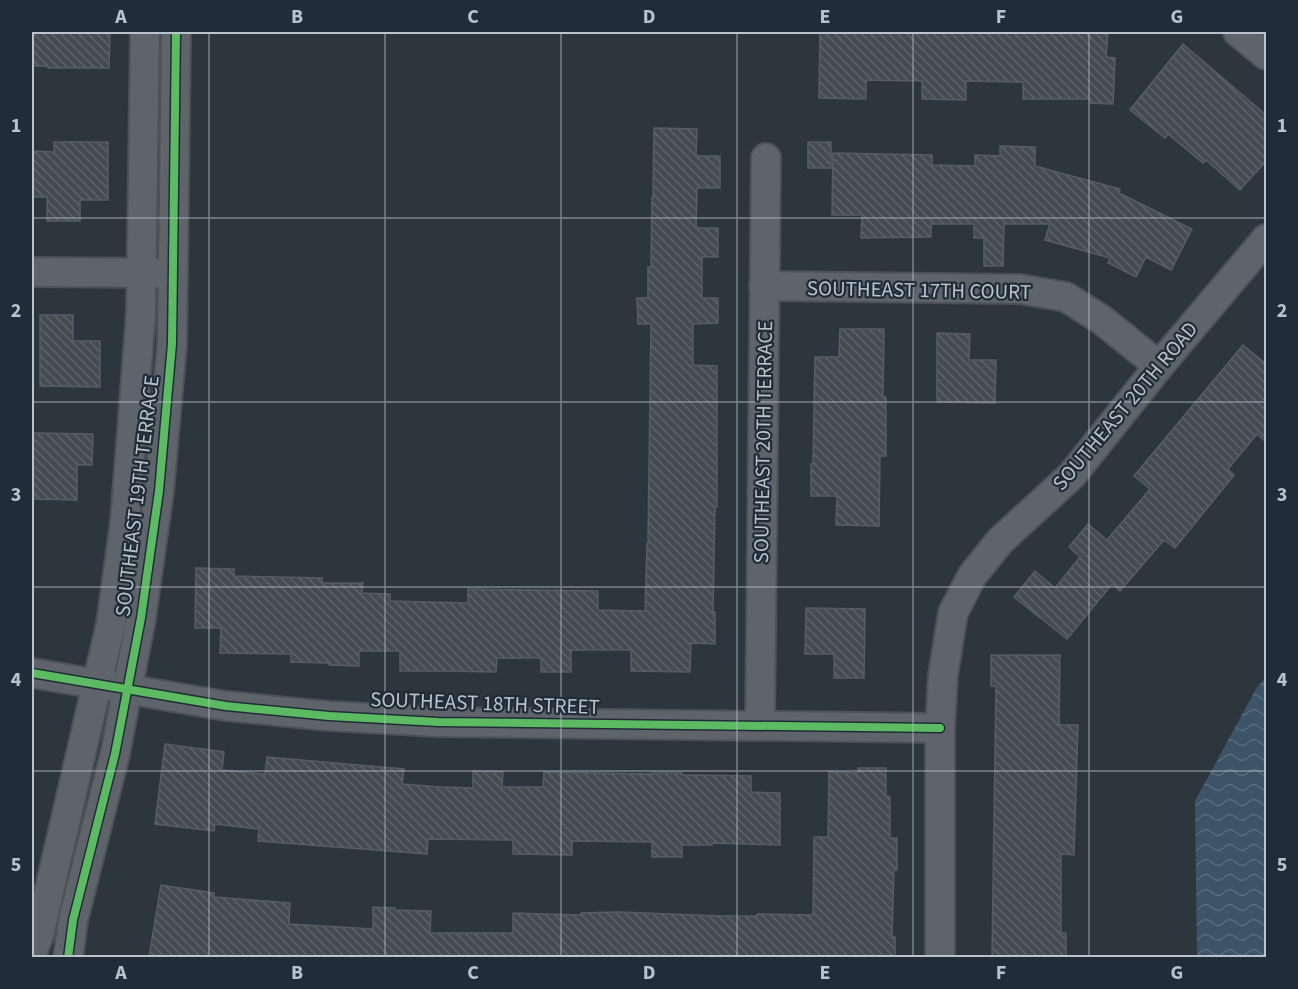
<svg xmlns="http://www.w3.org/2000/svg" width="1298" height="989" font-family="'Source Sans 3',sans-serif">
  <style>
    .water { fill: url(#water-waves) }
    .building { fill: url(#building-back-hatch); stroke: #565e64; stroke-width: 1.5 }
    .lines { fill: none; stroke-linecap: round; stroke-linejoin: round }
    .minor-casing { stroke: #4c5257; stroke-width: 32 }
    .minor { stroke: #5e646a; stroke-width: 28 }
    .cycleway-casing { stroke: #202d38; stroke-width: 11 }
    .cycleway { stroke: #5cba63; stroke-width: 8 }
    .grid { fill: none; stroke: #b9c3cc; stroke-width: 1.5; stroke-opacity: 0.55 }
    .labels { text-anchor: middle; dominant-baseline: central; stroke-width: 4.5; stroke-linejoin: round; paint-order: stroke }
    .street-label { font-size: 21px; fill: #b9c3cc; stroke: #202d38 }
    .neatline { fill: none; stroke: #b9c3cc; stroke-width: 2 }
    .grid-label { font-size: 20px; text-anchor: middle; font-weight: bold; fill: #b9c3cc }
  </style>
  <defs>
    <pattern id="water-waves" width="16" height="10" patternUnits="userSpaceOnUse" patternTransform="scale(1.5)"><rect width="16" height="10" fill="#3d5468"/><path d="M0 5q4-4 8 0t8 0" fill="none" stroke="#576b7c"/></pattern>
    <pattern id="building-back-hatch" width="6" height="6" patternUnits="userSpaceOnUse" patternTransform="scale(1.5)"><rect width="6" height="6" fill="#454b51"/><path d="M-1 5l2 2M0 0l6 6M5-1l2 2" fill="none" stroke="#5e6369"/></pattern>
  </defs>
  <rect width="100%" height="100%" fill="#2e363d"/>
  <path class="water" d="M 1266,677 L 1266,957 L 1197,957 L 1195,801 L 1256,689 Z"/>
  <g class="building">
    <path d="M 32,32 L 110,32 L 109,68 L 48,68 L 48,66 L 32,66 Z"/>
    <path d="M 820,32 L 1108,32 L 1106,57 L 1115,58 L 1113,104 L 1090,103 L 1091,99 L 1023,99 L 1023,82 L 966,81 L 966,100 L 922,99 L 922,81 L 866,80 L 866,99 L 819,98 Z"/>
    <path d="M 1183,44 L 1266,115 L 1266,161 L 1240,190 L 1206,160 L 1203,163 L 1168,134 L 1165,138 L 1130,110 Z"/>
    <path d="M 654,128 L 697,129 L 696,156 L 720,156 L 720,188 L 697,188 L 696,228 L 718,228 L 718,257 L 702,257 L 702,298 L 718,298 L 718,323 L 693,324 L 693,365 L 717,366 L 717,507 L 715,507 L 713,612 L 715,612 L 715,644 L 691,643 L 690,672 L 631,671 L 631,650 L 571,650 L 571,672 L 541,672 L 541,658 L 497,658 L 496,672 L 441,671 L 400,671 L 400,651 L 359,651 L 359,666 L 329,665 L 329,663 L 291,662 L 291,654 L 220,653 L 221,628 L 195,628 L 196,568 L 234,569 L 234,576 L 322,578 L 322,583 L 363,583 L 362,593 L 390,594 L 390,601 L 468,603 L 468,589 L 598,591 L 598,610 L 645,611 L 647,544 L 648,544 L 651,324 L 638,324 L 637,298 L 648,298 L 648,267 L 651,267 L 652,197 L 653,197 Z"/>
    <path d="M 54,142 L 108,142 L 108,200 L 80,200 L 80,221 L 47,221 L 47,197 L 32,197 L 32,151 L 54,152 Z"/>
    <rect x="808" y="142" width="23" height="26"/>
    <path d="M 1000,146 L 1035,147 L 1035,166 L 1120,189 L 1119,193 L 1192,229 L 1171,270 L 1146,257 L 1136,277 L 1108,263 L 1110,258 L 1045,240 L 1050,224 L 1004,224 L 1003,266 L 984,266 L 984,238 L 974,238 L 974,224 L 931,224 L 931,237 L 861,238 L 862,215 L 832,215 L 833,153 L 932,155 L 932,165 L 975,166 L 975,155 L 1000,156 Z"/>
    <path d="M 40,315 L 73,315 L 73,341 L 100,341 L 100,387 L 40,386 Z"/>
    <path d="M 840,329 L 884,329 L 883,397 L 886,397 L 886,456 L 880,456 L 879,526 L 836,525 L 837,496 L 811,496 L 811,464 L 813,464 L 815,357 L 839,357 Z"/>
    <path d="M 937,333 L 970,334 L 969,360 L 996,360 L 995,403 L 937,402 Z"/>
    <path d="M 1243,345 L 1266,364 L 1266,442 L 1257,434 L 1228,469 L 1234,475 L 1175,548 L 1164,540 L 1120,591 L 1112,584 L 1067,639 L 1014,597 L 1035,571 L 1055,588 L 1080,557 L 1069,547 L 1088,524 L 1107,540 L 1150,489 L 1134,476 Z"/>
    <path d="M 32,433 L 93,434 L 92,465 L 77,465 L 77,500 L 32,499 Z"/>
    <path d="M 806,608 L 865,609 L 864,678 L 834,678 L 834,654 L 805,654 Z"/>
    <path d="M 991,655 L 1060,655 L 1059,725 L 1078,725 L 1074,855 L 1061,854 L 1061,933 L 1066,933 L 1066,957 L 992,957 L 996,686 L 991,686 Z"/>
    <path d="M 165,744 L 224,752 L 222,770 L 265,774 L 267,757 L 404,769 L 402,784 L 440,787 L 473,788 L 473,771 L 503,772 L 502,787 L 543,787 L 544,772 L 652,774 L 652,773 L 682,773 L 682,775 L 751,776 L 751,792 L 780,793 L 780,845 L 712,843 L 712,845 L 682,845 L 682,857 L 652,857 L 652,842 L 572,841 L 572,855 L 513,854 L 513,840 L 428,839 L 427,854 L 258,841 L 259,829 L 215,824 L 214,831 L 155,824 Z"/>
    <path d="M 858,768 L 886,768 L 886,796 L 890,797 L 890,838 L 897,838 L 897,870 L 894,870 L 892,937 L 895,937 L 895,957 L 149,957 L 161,885 L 214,893 L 214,897 L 290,903 L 289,924 L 373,929 L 373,907 L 395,908 L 395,910 L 431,911 L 430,933 L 513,933 L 513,913 L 581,915 L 581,913 L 618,912 L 721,916 L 757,916 L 757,914 L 813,915 L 814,837 L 828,837 L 829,772 L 858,773 Z"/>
  </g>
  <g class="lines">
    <defs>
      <g id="minor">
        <path d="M 1238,32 L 1266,55"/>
        <path d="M 32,272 L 161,273"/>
        <path d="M 764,286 L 1020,289 L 1066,297 L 1102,320 L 1159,366"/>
        <path d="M 32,673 L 226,706 L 329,716 L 438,722 L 940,728"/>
        <path d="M 760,726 L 766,158"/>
        <path d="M 32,952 L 39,935 L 111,624 L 125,522 L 141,312 L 145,32"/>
        <path d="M 68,958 L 73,920 L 115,754 L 141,618 L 159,491 L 172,344 L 176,32"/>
        <path d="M 940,958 L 940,728 L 943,675 L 953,613 L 972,576 L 1000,541 L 1072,475 L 1159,366 L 1266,239"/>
      </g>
    </defs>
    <use href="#minor" class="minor-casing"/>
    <use href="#minor" class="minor"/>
    <defs>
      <g id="cycleway">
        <path d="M 32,673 L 226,706 L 329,716 L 438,722 L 940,728"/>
        <path d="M 68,958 L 73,920 L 115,754 L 141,618 L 159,491 L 172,344 L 176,32"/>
      </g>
    </defs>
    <use href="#cycleway" class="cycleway-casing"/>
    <use href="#cycleway" class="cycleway"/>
  </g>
  <path class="grid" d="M 209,32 L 209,958M 385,32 L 385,958M 561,32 L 561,958M 737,32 L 737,958M 913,32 L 913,958M 1089,32 L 1089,958M 32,218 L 1266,218M 32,402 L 1266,402M 32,587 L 1266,587M 32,771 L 1266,771"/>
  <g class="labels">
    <g class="street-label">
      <text transform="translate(919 290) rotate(1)">SOUTHEAST 17TH COURT</text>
      <text transform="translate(1125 406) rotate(-50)">SOUTHEAST 20TH ROAD</text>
      <text transform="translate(763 442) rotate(-89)">SOUTHEAST 20TH TERRACE</text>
      <text transform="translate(137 496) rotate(-83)">SOUTHEAST 19TH TERRACE</text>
      <text transform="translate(485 703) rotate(2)">SOUTHEAST 18TH STREET</text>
    </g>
  </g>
  <rect width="1298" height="989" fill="none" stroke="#202d38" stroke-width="66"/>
  <rect x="33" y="33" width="1232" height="923" class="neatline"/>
  <g class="grid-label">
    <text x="121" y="23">A</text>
    <text x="297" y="23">B</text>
    <text x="473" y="23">C</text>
    <text x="649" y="23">D</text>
    <text x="825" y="23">E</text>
    <text x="1001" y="23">F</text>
    <text x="1177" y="23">G</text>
    <text x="16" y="132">1</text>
    <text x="1282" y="132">1</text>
    <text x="16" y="317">2</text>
    <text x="1282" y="317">2</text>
    <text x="16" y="501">3</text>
    <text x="1282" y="501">3</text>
    <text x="16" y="686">4</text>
    <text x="1282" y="686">4</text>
    <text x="16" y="871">5</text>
    <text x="1282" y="871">5</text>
    <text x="121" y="979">A</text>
    <text x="297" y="979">B</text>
    <text x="473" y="979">C</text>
    <text x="649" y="979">D</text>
    <text x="825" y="979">E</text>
    <text x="1001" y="979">F</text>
    <text x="1177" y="979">G</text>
  </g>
</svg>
